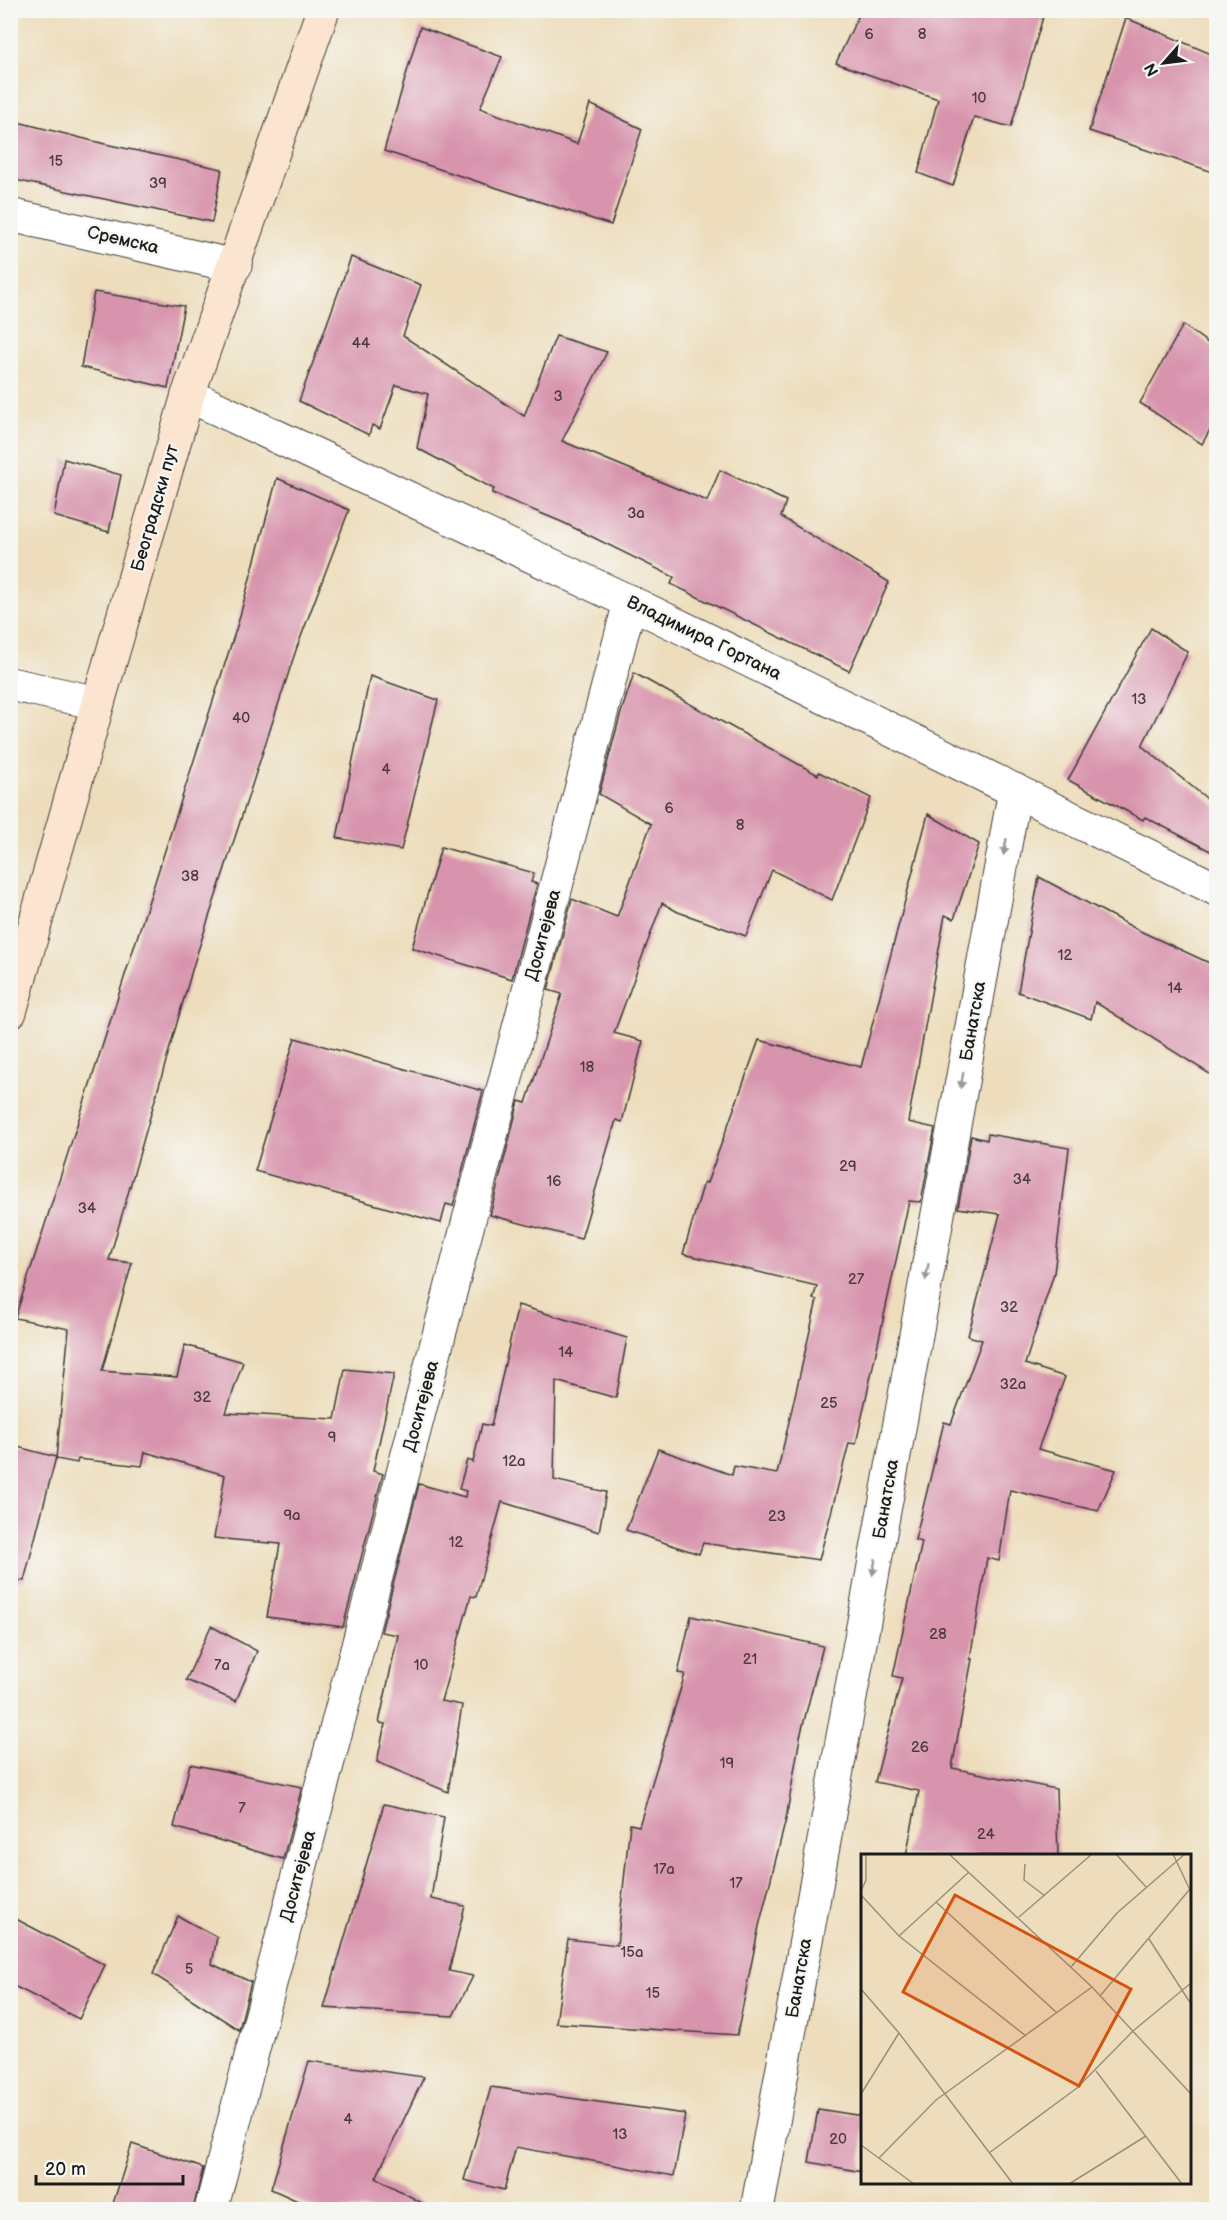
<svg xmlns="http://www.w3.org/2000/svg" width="1227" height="2220" font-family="'Balsamiq Sans',sans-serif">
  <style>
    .building { fill: #d894ad }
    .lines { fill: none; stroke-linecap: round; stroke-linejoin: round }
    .minor-casing { stroke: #3b3934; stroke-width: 35 }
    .secondary-casing { stroke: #3b3934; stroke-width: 35 }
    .minor { stroke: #fff; stroke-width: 33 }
    .secondary { stroke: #fce5d0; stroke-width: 33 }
    .oneway { fill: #999 }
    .labels { text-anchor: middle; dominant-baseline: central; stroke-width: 4.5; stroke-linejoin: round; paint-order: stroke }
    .number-label { font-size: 15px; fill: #4b3a40 }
    .street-label { font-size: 18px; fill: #1c1c1c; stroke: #f6f6f2 }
    .inset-road { fill: none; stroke: #99907c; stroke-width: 1.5 }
    .view { fill: #d4530e; fill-opacity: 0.15; stroke: #d4530e; stroke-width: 3 }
    .inset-edge { fill: none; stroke: #1c1c1c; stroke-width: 3 }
  </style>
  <rect width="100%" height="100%" fill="#f6f6f2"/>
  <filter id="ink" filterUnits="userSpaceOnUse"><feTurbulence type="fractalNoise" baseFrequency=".0167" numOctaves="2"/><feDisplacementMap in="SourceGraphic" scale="12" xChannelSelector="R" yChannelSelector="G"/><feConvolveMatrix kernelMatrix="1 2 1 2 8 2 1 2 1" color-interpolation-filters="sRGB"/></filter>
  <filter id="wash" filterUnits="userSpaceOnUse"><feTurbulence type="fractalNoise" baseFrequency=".008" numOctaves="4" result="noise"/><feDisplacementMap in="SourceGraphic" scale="24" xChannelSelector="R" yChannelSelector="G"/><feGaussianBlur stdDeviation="1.35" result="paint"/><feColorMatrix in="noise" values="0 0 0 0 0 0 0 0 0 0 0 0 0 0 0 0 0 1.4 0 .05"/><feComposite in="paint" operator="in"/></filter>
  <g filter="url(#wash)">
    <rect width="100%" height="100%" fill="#edddbc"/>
    <g id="blocks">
      <g class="building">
        <path d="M 861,10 L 1045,10 L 1011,127 L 974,117 L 953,186 L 918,173 L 938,99 L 836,63 Z"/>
        <path d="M 1126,18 L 1216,56 L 1216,173 L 1089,131 Z"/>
        <path d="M 420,27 L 502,57 L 480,108 L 577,144 L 590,104 L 642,129 L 611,225 L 384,151 Z"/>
        <path d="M 10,120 L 105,144 L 222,169 L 212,222 L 10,179 Z"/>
        <path d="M 351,257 L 421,285 L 403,336 L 524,416 L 556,336 L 607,352 L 562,441 L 707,501 L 720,470 L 786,501 L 781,517 L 889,582 L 849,671 L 671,584 L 674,577 L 562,522 L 492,493 L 494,489 L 417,448 L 428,394 L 396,385 L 380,429 L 372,425 L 369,435 L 299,401 Z"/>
        <path d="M 94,292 L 184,306 L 168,388 L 81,367 Z"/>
        <path d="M 1183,325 L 1216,349 L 1216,419 L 1202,444 L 1140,403 Z"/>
        <path d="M 64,459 L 121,475 L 109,532 L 54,516 Z"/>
        <path d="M 277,478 L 349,510 L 296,650 L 195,960 L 109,1260 L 132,1263 L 102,1371 L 177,1377 L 185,1345 L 243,1362 L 226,1413 L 335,1419 L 345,1369 L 394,1374 L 373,1471 L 383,1474 L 343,1627 L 267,1617 L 280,1544 L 214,1538 L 225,1475 L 145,1452 L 142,1466 L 78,1459 L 77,1463 L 56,1459 L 69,1329 L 15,1318 L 238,623 Z"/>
        <path d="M 1151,628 L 1188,652 L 1142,746 L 1216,806 L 1216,854 L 1145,817 L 1143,820 L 1068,780 Z"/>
        <path d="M 634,673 L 818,775 L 819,772 L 871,798 L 832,900 L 772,870 L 746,936 L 678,912 L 662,903 L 614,1033 L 643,1041 L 622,1122 L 616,1120 L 581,1239 L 490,1215 L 519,1101 L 526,1103 L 562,994 L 548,990 L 572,899 L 617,917 L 651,824 L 599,794 L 620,716 Z"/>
        <path d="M 370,676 L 438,700 L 401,850 L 337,838 Z"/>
        <path d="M 928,814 L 979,844 L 954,919 L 945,915 L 908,1122 L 935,1128 L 921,1202 L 909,1201 L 856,1444 L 849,1443 L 819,1560 L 703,1543 L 699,1554 L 626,1530 L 658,1449 L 732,1475 L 734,1466 L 777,1474 L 817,1300 L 813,1299 L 817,1286 L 683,1254 L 704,1182 L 707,1183 L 759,1040 L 861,1067 Z"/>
        <path d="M 441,847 L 534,873 L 531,882 L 537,884 L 512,979 L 412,948 Z"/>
        <path d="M 1039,877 L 1140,931 L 1216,966 L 1216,1078 L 1095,1002 L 1091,1019 L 1018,992 Z"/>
        <path d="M 295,1038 L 483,1091 L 453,1206 L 446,1204 L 441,1223 L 255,1171 Z"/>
        <path d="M 988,1134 L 1069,1148 L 1054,1273 L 1025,1364 L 1065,1377 L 1038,1449 L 1116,1470 L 1098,1511 L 1010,1490 L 999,1561 L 987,1558 L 970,1659 L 972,1659 L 952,1768 L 1056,1789 L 1058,1856 L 906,1856 L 919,1791 L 875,1782 L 902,1678 L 893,1676 L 922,1542 L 915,1540 L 944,1422 L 951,1424 L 982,1340 L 968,1336 L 1000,1214 L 958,1208 L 971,1136 L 987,1140 Z"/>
        <path d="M 518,1305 L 627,1338 L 616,1398 L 556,1381 L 554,1480 L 606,1492 L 599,1532 L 502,1502 L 476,1597 L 471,1596 L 441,1701 L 462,1705 L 448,1792 L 377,1762 L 385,1724 L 379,1723 L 398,1635 L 381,1632 L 419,1484 L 465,1497 L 466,1491 L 459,1489 L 467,1460 L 473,1462 L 482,1424 L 491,1426 Z"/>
        <path d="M 10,1445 L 56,1457 L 24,1581 L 10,1579 Z"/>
        <path d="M 691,1616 L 823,1646 L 800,1737 L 786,1819 L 759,1926 L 737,2035 L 556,2023 L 568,1939 L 617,1945 L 630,1824 L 639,1826 L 685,1674 L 678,1673 Z"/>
        <path d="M 211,1626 L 257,1651 L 236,1701 L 186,1680 Z"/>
        <path d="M 190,1764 L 302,1787 L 283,1859 L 174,1827 Z"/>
        <path d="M 384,1804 L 444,1817 L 431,1899 L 465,1906 L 449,1971 L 473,1976 L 453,2016 L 324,2008 Z"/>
        <path d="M 10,1916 L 105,1965 L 79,2019 L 10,1984 Z"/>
        <path d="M 178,1916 L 217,1937 L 212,1964 L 251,1982 L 239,2030 L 153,1974 Z"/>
        <path d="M 309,2061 L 424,2077 L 376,2178 L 435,2210 L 318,2210 L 271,2189 Z"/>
        <path d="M 491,2087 L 685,2114 L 674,2176 L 516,2147 L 504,2190 L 464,2180 Z"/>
        <path d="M 818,2109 L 862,2116 L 862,2172 L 809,2162 Z"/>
        <path d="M 132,2144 L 203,2168 L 193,2210 L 111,2210 Z"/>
      </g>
    </g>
  </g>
  <g filter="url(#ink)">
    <use href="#blocks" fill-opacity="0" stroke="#3b3934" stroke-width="1.5"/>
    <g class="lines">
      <defs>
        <g id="minor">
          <path d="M 10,215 L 235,266"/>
          <path d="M 188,395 L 630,602 L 1216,889"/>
          <path d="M 10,684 L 98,703"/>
          <path d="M 211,2210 L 630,602"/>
          <path d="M 757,2210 L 1015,790"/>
        </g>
        <path id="secondary" d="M 10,1012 L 98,703 L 188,395 L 323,10"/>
      </defs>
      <use href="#minor" class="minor-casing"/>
      <use href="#secondary" class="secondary-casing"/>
      <use href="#minor" class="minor"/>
      <use href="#secondary" class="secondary"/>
    </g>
    <defs><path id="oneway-solid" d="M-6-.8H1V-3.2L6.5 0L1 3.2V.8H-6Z" transform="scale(1.5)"/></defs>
    <g class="oneway">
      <use href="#oneway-solid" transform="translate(1005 847) rotate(100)"/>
      <use href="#oneway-solid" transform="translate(962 1080) rotate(100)"/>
      <use href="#oneway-solid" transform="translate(927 1272) rotate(100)"/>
      <use href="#oneway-solid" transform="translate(874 1567) rotate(100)"/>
    </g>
  </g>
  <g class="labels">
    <g class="number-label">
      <text x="869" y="34">6</text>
      <text x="922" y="34">8</text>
      <text x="979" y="98">10</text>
      <text x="56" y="161">15</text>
      <text x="158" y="183">39</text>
      <text x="361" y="343">44</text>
      <text x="558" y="396">3</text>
      <text x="636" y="513">3a</text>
      <text x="1139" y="699">13</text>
      <text x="241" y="718">40</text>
      <text x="386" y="769">4</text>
      <text x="669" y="808">6</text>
      <text x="740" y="825">8</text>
      <text x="190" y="876">38</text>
      <text x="1065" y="955">12</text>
      <text x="1175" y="988">14</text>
      <text x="587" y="1067">18</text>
      <text x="848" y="1166">29</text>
      <text x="1022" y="1179">34</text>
      <text x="554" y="1181">16</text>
      <text x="87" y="1208">34</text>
      <text x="856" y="1279">27</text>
      <text x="1009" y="1307">32</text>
      <text x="566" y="1352">14</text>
      <text x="1013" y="1384">32a</text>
      <text x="202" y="1397">32</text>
      <text x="829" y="1403">25</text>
      <text x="332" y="1437">9</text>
      <text x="514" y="1461">12a</text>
      <text x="292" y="1515">9a</text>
      <text x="777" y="1516">23</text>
      <text x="456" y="1542">12</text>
      <text x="938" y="1634">28</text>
      <text x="750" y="1659">21</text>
      <text x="222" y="1665">7a</text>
      <text x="421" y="1665">10</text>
      <text x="920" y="1747">26</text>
      <text x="727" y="1763">19</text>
      <text x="242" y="1808">7</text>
      <text x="986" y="1834">24</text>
      <text x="664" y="1869">17a</text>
      <text x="736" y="1883">17</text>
      <text x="632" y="1952">15a</text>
      <text x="189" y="1969">5</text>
      <text x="653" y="1993">15</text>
      <text x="348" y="2119">4</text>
      <text x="620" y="2134">13</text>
      <text x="838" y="2139">20</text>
    </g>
    <g class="street-label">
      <text transform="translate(123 240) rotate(13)">Сремска</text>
      <text transform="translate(155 508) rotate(-74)">Београдски пут</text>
      <text transform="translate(704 638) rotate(26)">Владимира Гортана</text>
      <text transform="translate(543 935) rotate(-75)">Доситејева</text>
      <text transform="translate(973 1021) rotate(-80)">Банатска</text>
      <text transform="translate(421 1406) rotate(-75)">Доситејева</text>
      <text transform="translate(886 1499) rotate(-80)">Банатска</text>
      <text transform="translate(298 1876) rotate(-75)">Доситејева</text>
      <text transform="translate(799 1978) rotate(-80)">Банатска</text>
    </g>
  </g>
  <g transform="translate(861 1854)">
    <rect width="330" height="330" fill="#edddbc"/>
    <path class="inset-road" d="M 88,0 L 231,133 L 330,240M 255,0 L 286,34M 312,0 L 329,36M 164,10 L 163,26 L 184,42M 0,37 L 5,26 L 5,0M 0,41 L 38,82 L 165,182M 75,48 L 196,159M 158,63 L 231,0M 38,82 L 108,18M 288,85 L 330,150M 210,113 L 256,59 L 324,0M 0,135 L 38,179 L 152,330M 239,142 L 329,35M 235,217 L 321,330M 0,240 L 38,179M 0,291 L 53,330M 128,299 L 216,234 L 272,177 L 330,129M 18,304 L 75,246 L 231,133M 208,330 L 285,282"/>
    <path class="view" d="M 94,41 L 270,135 L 218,232 L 42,138 Z"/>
    <rect width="330" height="330" class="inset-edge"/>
  </g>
  <rect width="1227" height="2220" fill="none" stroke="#f6f6f2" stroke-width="36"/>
  <g transform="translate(1164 63) rotate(242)" stroke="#f6f6f2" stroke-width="4.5" paint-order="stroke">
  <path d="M0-4.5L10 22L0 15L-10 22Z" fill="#1c1c1c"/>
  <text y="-9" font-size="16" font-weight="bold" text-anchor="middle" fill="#1c1c1c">N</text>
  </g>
  <path d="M36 2175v9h147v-9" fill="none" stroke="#1c1c1c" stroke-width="3"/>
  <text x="45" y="2175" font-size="18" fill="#1c1c1c" stroke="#f6f6f2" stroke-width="4.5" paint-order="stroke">20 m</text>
</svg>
